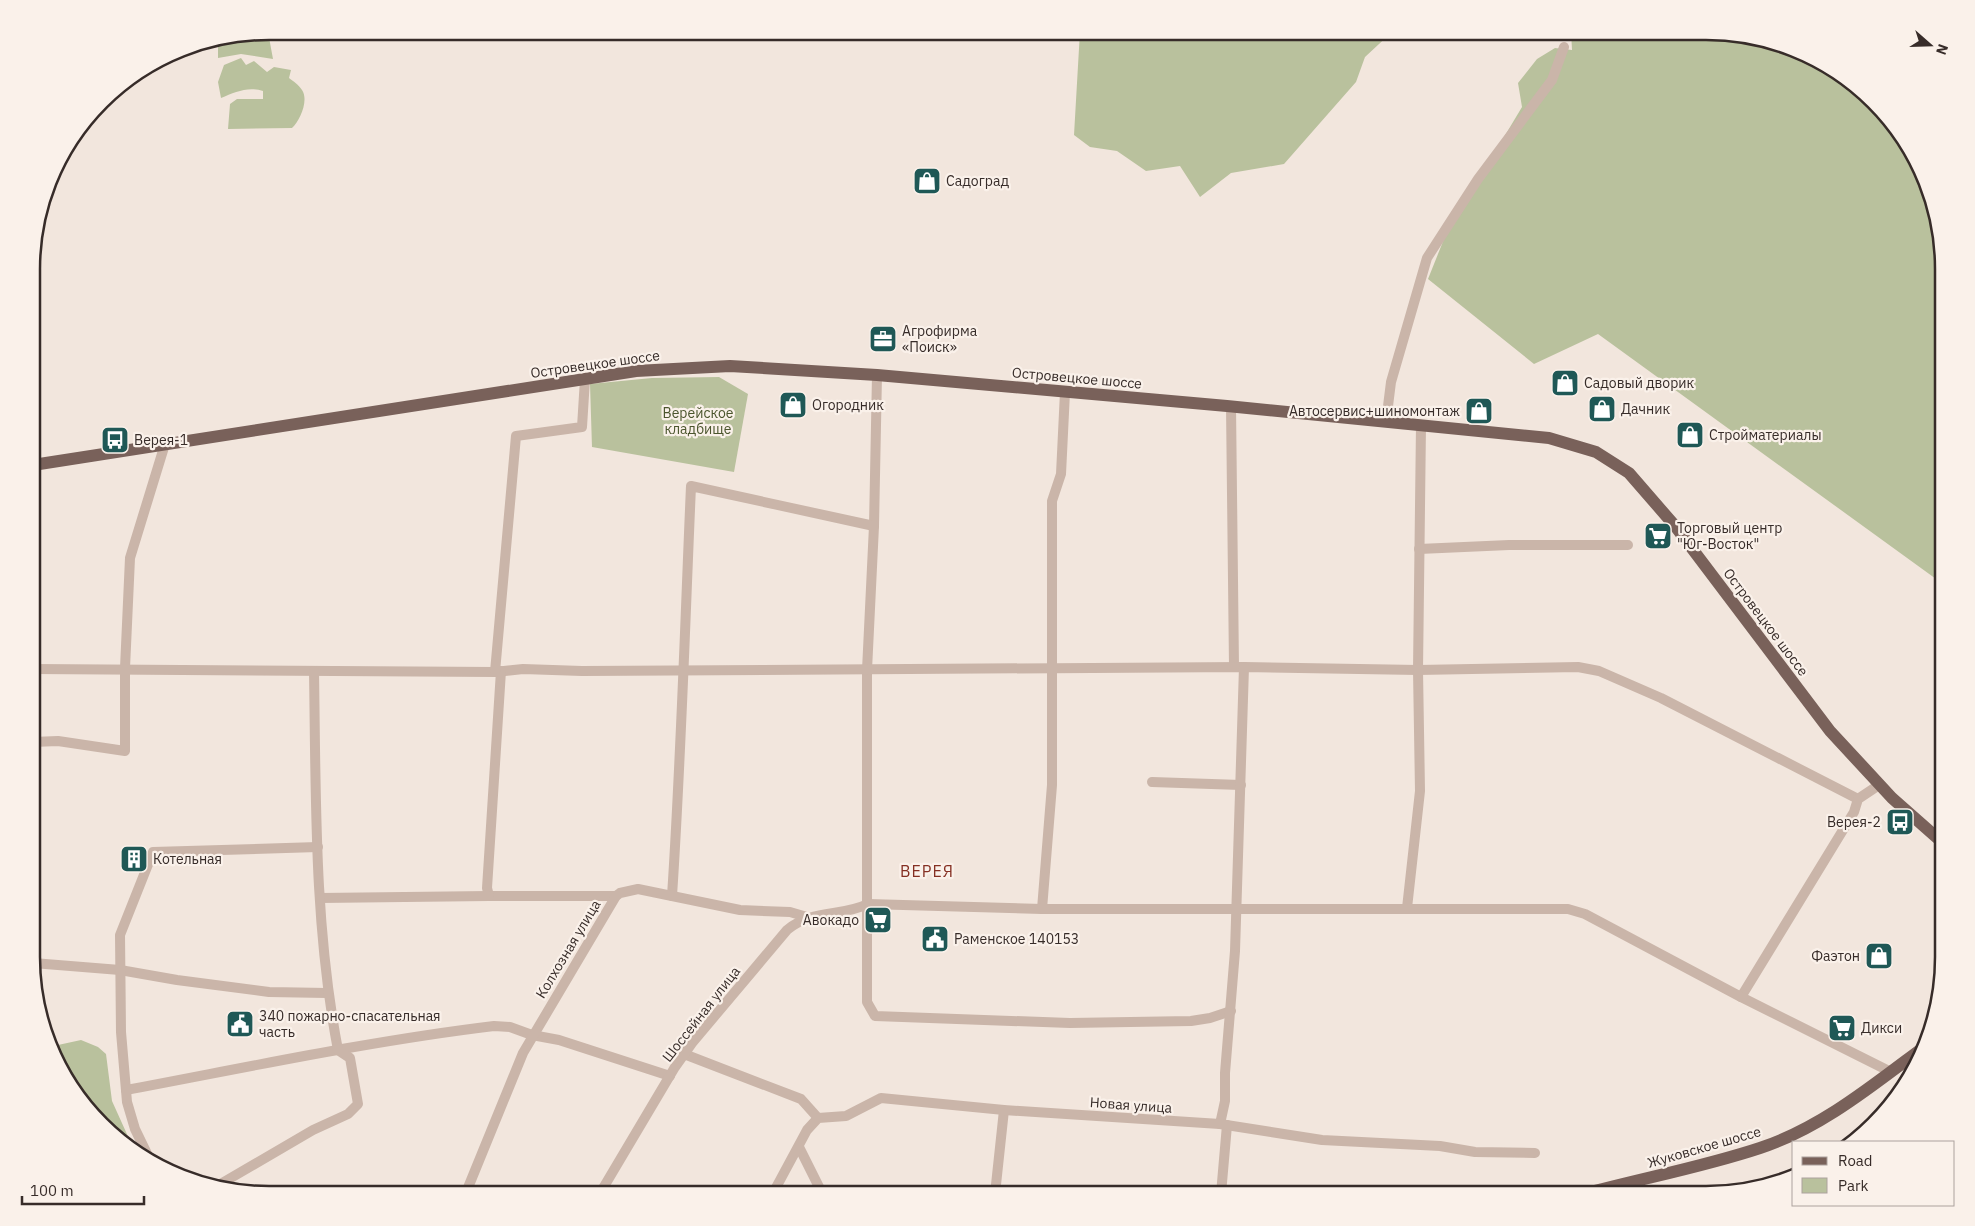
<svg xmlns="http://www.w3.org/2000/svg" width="1975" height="1226" font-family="'IBM Plex Sans',sans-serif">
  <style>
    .green { fill: #b9c19d }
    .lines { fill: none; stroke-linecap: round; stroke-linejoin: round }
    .minor { stroke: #cab5a9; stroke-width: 10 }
    .major { stroke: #79615a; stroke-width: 12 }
    .labels { text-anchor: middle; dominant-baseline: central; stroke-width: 4.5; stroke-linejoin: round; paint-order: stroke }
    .poi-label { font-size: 14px; fill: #372c29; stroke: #faf1ea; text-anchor: start }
    .street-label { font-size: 14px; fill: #372c29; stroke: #faf1ea }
    .park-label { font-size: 14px; fill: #4b552d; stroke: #faf1ea }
    .quarter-label { font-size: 16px; letter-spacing: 1px; fill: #853023; stroke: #faf1ea }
    .rim { fill: none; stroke: #372c29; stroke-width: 2.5 }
  </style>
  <rect width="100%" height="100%" fill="#f2e6dd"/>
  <g class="green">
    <path d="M 1080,31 L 1393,31 L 1365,57 L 1356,82 L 1284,164 L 1231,173 L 1200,197 L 1180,166 L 1146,171 L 1117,151 L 1090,147 L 1074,135 Z"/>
    <path d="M 1571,31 L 1706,31 L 1768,39 L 1838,71 L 1912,150 L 1943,254 L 1943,584 L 1598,334 L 1534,364 L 1428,279 L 1446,234 L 1522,107 L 1518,83 L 1537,59 L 1555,48 L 1572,50 Z"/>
    <path d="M 268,32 L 273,59 L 241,54 L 218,58 L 218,41 Z"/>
    <path d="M 241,58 L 246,65 L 254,61 L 267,72 L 274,67 L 291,70 L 289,78 C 293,81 299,85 302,90 C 309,100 300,121 292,128 L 228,129 L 230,104 L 237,99 L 263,99 L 263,91 C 248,86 235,92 221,98 L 218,82 L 224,65 Z"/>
    <path d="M 719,377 L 748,394 L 734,472 L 592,447 L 590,384 L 652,378 Z"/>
    <path d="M 81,1040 L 98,1047 L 106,1054 L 112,1101 L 135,1152 L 71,1089 L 54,1042 L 58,1045 Z"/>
  </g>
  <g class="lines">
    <g class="minor">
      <path d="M 877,375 L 874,526 L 867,670 L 867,1002 L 875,1016 L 1070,1023 L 1191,1021 L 1210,1018 L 1231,1011"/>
      <path d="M 1231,406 L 1234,667"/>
      <path d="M 1386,422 L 1391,382 L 1427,258 L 1478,179 L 1552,80 L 1564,47"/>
      <path d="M 1419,549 L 1509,545 L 1628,545"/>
      <path d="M 33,669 L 495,672 L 523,669 L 582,671 L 1244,667 L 1418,670 L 1578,667 L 1599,671 L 1661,698 L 1858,799"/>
      <path d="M 501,671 L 487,888 L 489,896 L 616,896"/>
      <path d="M 495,672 L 516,436 L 582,427 L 585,379"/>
      <path d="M 33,742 L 58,741 L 125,751 L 125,668 L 130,558 L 165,444"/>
      <path d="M 1152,782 L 1241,785"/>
      <path d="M 672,896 C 681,760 685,623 691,486 L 874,526"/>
      <path d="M 320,898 L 489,896"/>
      <path d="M 1407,908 L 1420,791 L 1418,670 L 1421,425"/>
      <path d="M 1042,909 L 1052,785 L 1052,501 L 1061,474 L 1065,392"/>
      <path d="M 33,963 L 120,970 L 177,980 L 269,992 L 327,993"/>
      <path d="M 1741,997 L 1854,812 L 1858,799 L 1879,785"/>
      <path d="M 684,1054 L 801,1099 L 818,1118"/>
      <path d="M 126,1090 C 249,1067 370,1041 494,1026 L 510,1027 L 532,1035 L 559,1040 L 670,1076"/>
      <path d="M 1220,1124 L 1225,1101 L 1225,1073 L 1235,951 L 1244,667"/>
      <path d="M 799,1147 L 823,1195"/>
      <path d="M 151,1162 L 135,1129 L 127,1102 L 121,1032 L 120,935 L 153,852 L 318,847"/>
      <path d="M 217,1186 L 313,1130 L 348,1114 L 358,1104 L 350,1058 L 338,1050 C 314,925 316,798 314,671"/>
      <path d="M 995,1194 L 1004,1110"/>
      <path d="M 1221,1194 L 1227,1125"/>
      <path d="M 465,1195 L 523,1053 L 616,896 L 620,893 L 638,889 L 740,910 L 790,912 L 807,917"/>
      <path d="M 599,1195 L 675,1067 L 692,1043 L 787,930 C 812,909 841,917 868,904 L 1042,909 L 1568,909 L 1585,914 L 1741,997 L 1891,1072"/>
      <path d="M 772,1195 L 807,1130 L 818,1118 L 846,1116 L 881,1098 L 1004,1110 L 1220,1124 L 1322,1140 L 1440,1146 L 1475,1152 L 1535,1153"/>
    </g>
    <g class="major">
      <path d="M 33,465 L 636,371 L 730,366 L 877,375 L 1227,406 L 1549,438 L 1596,452 L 1629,473 L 1675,526 L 1830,731 L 1892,798 L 1943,843"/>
      <path d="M 1584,1194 C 1643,1178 1703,1167 1760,1148 C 1821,1128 1873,1085 1924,1047"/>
    </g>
  </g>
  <defs>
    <symbol id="shop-square" viewBox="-11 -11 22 22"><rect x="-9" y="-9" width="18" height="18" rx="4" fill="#1f5856" stroke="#faf1ea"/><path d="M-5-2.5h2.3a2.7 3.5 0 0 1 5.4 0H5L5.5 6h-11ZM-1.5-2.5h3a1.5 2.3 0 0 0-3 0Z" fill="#fff"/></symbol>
    <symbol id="office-square" viewBox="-11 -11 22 22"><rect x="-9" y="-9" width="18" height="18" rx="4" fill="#1f5856" stroke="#faf1ea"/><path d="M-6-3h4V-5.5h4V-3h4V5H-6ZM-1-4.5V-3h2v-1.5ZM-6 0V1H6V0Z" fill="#fff"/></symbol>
    <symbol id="bus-square" viewBox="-11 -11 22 22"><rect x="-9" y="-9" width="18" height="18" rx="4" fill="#1f5856" stroke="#faf1ea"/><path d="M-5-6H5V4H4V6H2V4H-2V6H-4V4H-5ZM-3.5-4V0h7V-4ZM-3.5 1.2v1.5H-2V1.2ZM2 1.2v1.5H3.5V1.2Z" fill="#fff"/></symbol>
    <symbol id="supermarket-square" viewBox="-11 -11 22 22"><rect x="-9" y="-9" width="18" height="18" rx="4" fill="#1f5856" stroke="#faf1ea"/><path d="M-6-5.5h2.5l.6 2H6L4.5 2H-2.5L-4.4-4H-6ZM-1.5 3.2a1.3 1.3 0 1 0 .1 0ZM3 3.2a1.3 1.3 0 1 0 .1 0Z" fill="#fff"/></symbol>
    <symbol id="building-square" viewBox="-11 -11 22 22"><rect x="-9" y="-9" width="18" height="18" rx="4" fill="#1f5856" stroke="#faf1ea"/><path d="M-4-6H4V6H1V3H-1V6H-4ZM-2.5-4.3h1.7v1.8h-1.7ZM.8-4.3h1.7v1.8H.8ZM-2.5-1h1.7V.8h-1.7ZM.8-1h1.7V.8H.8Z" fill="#fff"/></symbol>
    <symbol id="civic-square" viewBox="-11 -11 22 22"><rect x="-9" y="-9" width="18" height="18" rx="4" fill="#1f5856" stroke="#faf1ea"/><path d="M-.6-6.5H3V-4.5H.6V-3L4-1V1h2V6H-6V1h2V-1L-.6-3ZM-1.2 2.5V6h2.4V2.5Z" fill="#fff"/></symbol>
  </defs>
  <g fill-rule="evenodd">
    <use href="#shop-square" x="911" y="165" width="32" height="32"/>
    <use href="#office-square" x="867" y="323" width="32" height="32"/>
    <use href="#shop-square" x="1549" y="367" width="32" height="32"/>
    <use href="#shop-square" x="777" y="389" width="32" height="32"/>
    <use href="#shop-square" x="1586" y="393" width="32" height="32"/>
    <use href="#shop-square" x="1463" y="395" width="32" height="32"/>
    <use href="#shop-square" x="1674" y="419" width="32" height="32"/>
    <use href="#bus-square" x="99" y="424" width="32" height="32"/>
    <use href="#supermarket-square" x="1642" y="520" width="32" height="32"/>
    <use href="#bus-square" x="1884" y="806" width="32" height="32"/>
    <use href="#building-square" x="118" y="843" width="32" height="32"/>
    <use href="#supermarket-square" x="862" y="904" width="32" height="32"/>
    <use href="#civic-square" x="919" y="923" width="32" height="32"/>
    <use href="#shop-square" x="1863" y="940" width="32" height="32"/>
    <use href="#civic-square" x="224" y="1008" width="32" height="32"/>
    <use href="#supermarket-square" x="1826" y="1012" width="32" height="32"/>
  </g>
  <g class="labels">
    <g class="poi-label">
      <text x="946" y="181">Садоград</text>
      <text x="902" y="331">Агрофирма<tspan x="902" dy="16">«Поиск»</tspan></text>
      <text x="1584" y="383">Садовый дворик</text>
      <text x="812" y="405">Огородник</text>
      <text x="1621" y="409">Дачник</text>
      <text x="1460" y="411" text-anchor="end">Автосервис+шиномонтаж</text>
      <text x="1709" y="435">Стройматериалы</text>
      <text x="134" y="440">Верея-1</text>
      <text x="1677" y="528">Торговый центр<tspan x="1677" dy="16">"Юг-Восток"</tspan></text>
      <text x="1881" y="822" text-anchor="end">Верея-2</text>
      <text x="153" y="859">Котельная</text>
      <text x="859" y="920" text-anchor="end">Авокадо</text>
      <text x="954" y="939">Раменское 140153</text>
      <text x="1860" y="956" text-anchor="end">Фаэтон</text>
      <text x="259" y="1016">340 пожарно-спасательная<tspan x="259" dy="16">часть</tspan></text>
      <text x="1861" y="1028">Дикси</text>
    </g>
    <g class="street-label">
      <text transform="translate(595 364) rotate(-8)">Островецкое шоссе</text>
      <text transform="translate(1077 378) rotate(5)">Островецкое шоссе</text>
      <text transform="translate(1766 622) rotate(53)">Островецкое шоссе</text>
      <text transform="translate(568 949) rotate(-59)">Колхозная улица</text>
      <text transform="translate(701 1014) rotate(-52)">Шоссейная улица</text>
      <text transform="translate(1131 1105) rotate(4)">Новая улица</text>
      <text transform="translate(1704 1147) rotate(-16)">Жуковское шоссе</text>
    </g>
    <g class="park-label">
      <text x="698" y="413">Верейское<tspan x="698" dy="16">кладбище</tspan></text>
    </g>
    <g class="quarter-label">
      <text x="927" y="871">ВЕРЕЯ</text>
    </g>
  </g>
  <path d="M0 0H1975V1226H0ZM269 40H1706A229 229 0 0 1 1935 269V957A229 229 0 0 1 1706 1186H269A229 229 0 0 1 40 957V269A229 229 0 0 1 269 40Z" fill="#faf1ea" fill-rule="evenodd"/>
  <path class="rim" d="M269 40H1706A229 229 0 0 1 1935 269V957A229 229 0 0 1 1706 1186H269A229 229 0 0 1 40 957V269A229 229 0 0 1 269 40Z"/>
  <rect x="1792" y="1141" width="162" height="65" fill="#faf1ea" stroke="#aca29d"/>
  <rect x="1802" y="1157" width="25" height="8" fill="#79615a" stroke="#aca29d"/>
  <text x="1838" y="1166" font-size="15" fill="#372c29">Road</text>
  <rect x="1802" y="1178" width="25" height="15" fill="#b9c19d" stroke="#aca29d"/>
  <text x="1838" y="1191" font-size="15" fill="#372c29">Park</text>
  <g transform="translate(1930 45) rotate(110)" stroke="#faf1ea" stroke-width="4" paint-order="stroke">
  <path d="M0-4L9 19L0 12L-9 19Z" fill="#372c29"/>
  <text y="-8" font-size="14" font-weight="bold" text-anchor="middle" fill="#372c29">N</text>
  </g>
  <path d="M22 1196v8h122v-8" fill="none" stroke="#372c29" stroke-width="2.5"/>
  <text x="30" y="1196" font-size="15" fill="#372c29" stroke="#faf1ea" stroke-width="4" paint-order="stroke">100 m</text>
</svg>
